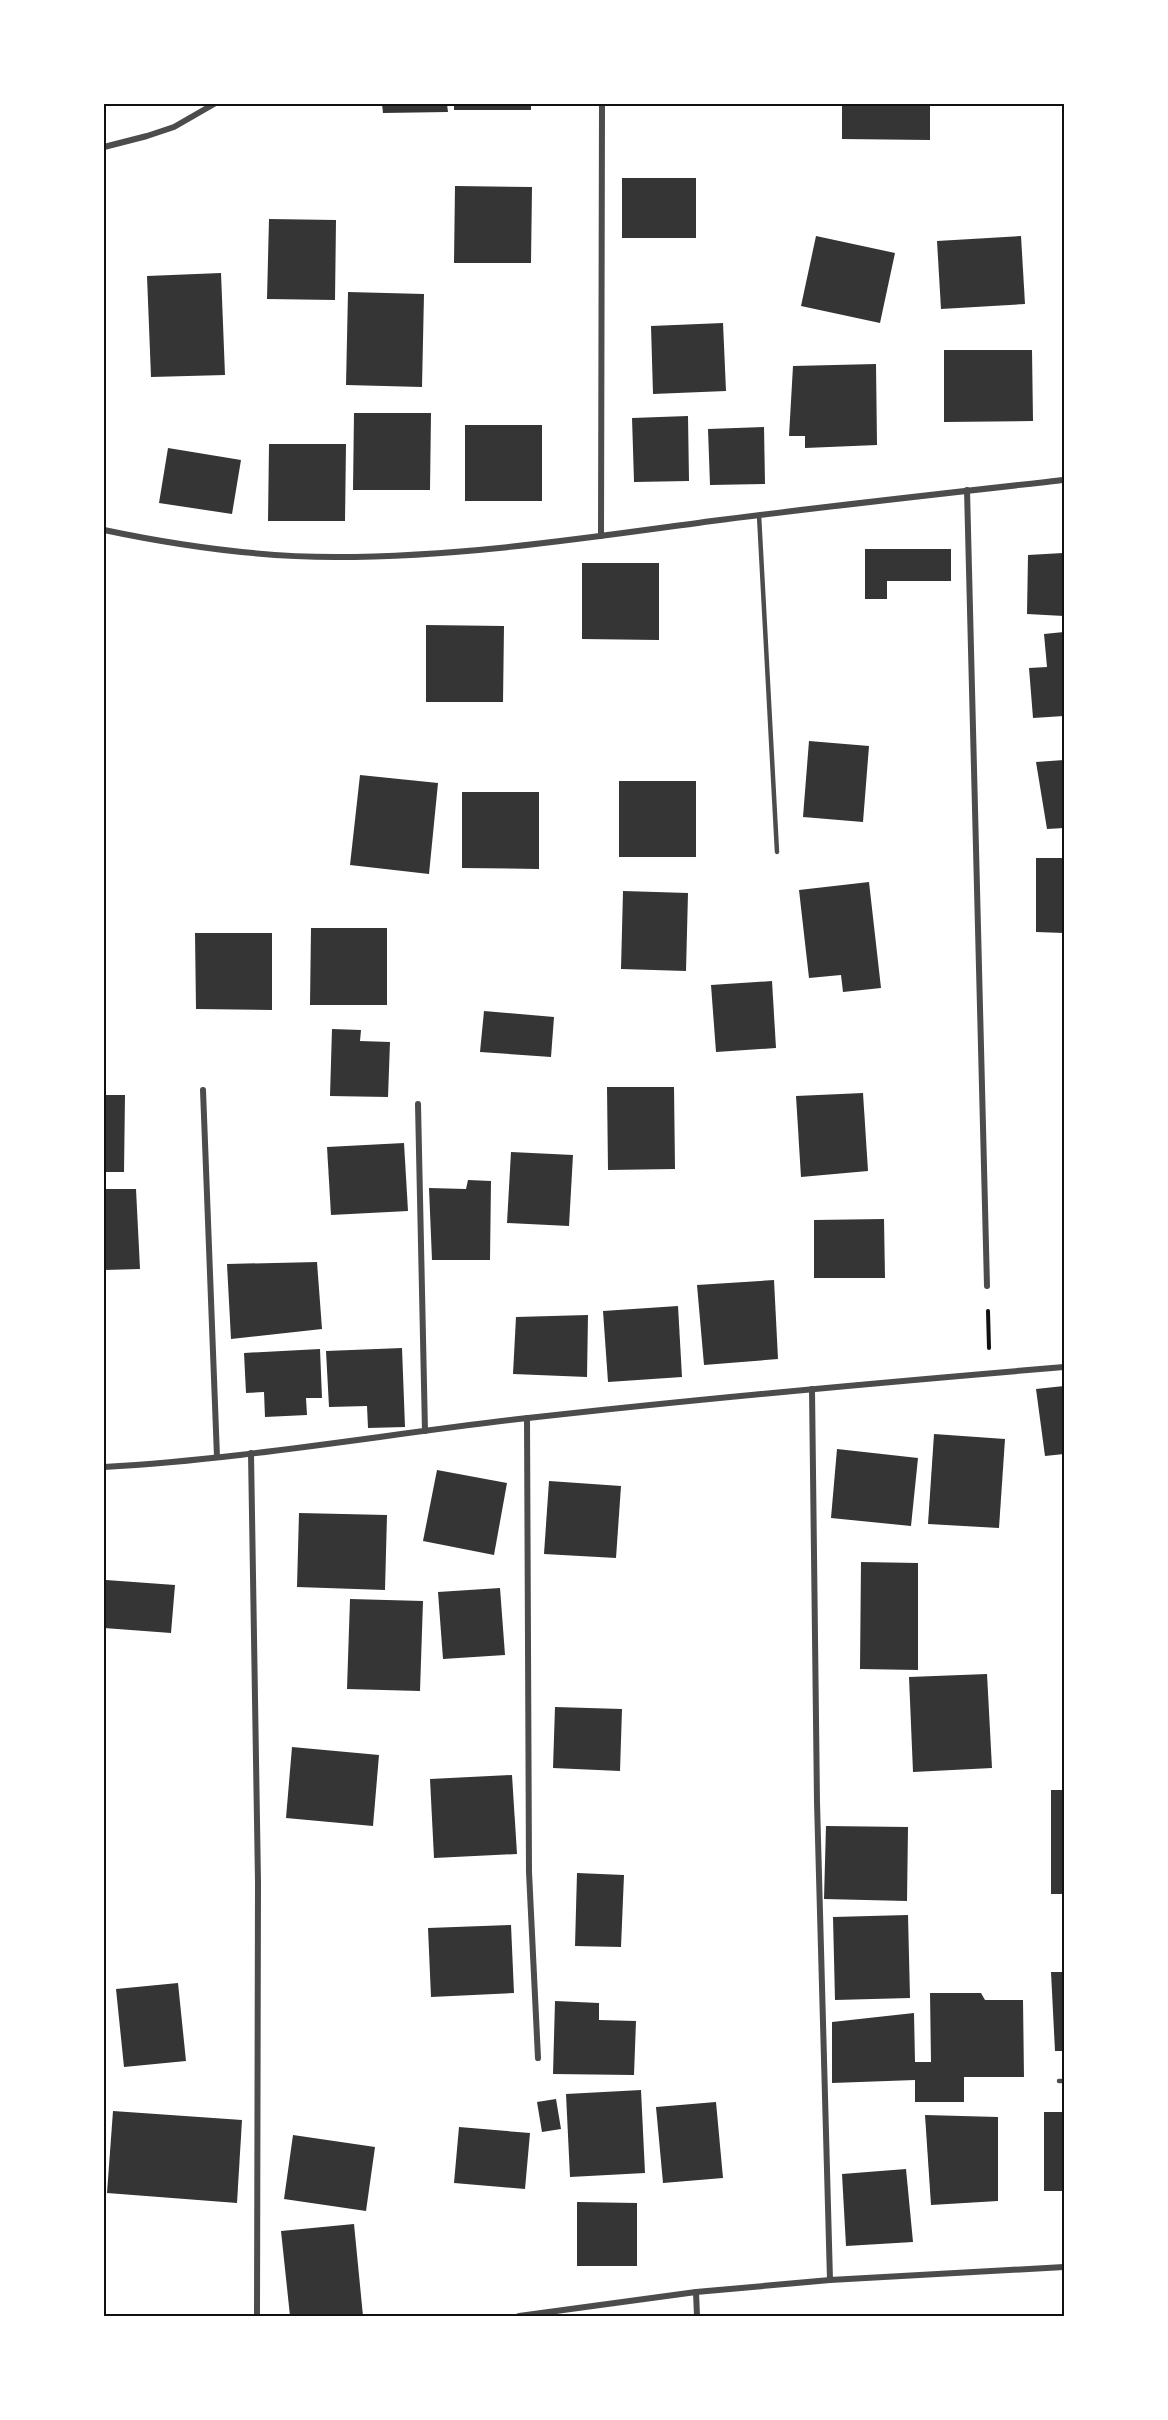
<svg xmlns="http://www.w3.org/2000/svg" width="1168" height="2420" font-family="Figtree,sans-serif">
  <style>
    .building { fill: #353535 }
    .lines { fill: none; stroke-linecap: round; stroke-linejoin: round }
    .path { stroke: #111; stroke-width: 4 }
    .service { stroke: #4c4c4c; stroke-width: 4.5 }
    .minor { stroke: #4c4c4c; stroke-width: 6 }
    .neatline { fill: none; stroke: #111; stroke-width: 2 }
  </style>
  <rect width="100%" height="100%" fill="#fff"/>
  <g class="building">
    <path d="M 382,104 L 447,104 L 448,112 L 383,113 Z"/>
    <rect x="454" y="104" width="77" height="6"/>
    <path d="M 842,104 L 930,104 L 930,140 L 842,139 Z"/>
    <rect x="622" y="178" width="74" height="60"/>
    <path d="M 455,186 L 532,187 L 531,263 L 454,263 Z"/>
    <path d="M 269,219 L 336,220 L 335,300 L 267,299 Z"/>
    <path d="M 816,236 L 895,253 L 880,323 L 801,306 Z"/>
    <path d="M 1021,236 L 1025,304 L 941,309 L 937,241 Z"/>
    <path d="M 221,273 L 225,375 L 151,377 L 147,276 Z"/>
    <path d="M 348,292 L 424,294 L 422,387 L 346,385 Z"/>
    <path d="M 723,323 L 726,391 L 653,394 L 651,326 Z"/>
    <path d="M 944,350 L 1032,350 L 1033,421 L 944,422 Z"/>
    <path d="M 876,364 L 877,445 L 805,448 L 805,436 L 789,436 L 793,366 Z"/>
    <path d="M 354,413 L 431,413 L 430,490 L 353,490 Z"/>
    <path d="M 688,416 L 689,481 L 634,482 L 632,418 Z"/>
    <rect x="465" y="425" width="77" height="76"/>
    <path d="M 764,427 L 765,484 L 710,485 L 708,429 Z"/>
    <path d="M 269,444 L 346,444 L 345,521 L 268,521 Z"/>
    <path d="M 168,448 L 241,460 L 232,514 L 159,503 Z"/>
    <path d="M 865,549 L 951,549 L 951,581 L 887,581 L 887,599 L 865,599 Z"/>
    <path d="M 1063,553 L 1064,616 L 1027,614 L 1028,555 Z"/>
    <path d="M 582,563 L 659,563 L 659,640 L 582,639 Z"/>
    <path d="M 426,625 L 504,626 L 503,702 L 426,702 Z"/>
    <path d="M 1064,632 L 1064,716 L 1033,718 L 1029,668 L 1047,667 L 1044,634 Z"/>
    <path d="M 809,741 L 869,746 L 863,822 L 803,817 Z"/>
    <path d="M 1064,760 L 1064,828 L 1047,829 L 1036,762 Z"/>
    <path d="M 360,775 L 438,783 L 429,874 L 350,865 Z"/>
    <rect x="619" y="781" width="77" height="76"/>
    <path d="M 462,792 L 539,792 L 539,869 L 462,868 Z"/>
    <path d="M 1036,858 L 1064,858 L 1064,933 L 1036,932 Z"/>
    <path d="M 869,882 L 881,988 L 843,992 L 841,975 L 809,978 L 799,890 Z"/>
    <path d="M 623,891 L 688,893 L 686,971 L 621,969 Z"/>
    <path d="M 311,928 L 387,928 L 387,1005 L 310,1005 Z"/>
    <path d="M 195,933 L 272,933 L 272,1010 L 196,1009 Z"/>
    <path d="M 772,981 L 776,1048 L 716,1052 L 711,985 Z"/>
    <path d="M 484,1011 L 554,1017 L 551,1057 L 480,1052 Z"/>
    <path d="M 332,1029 L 361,1030 L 360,1041 L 390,1042 L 388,1097 L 330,1096 Z"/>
    <path d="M 607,1087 L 674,1087 L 675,1169 L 608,1170 Z"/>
    <path d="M 863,1093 L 868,1171 L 801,1177 L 796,1096 Z"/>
    <path d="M 104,1095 L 125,1095 L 124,1172 L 104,1172 Z"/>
    <path d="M 404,1143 L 408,1211 L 331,1215 L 327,1147 Z"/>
    <path d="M 511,1152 L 573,1155 L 569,1226 L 507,1223 Z"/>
    <path d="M 468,1180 L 491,1181 L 490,1260 L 432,1260 L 429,1188 L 466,1189 Z"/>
    <path d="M 104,1189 L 136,1189 L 140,1269 L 104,1270 Z"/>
    <path d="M 884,1219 L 885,1278 L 814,1278 L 814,1220 Z"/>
    <path d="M 317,1262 L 322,1329 L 231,1339 L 227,1264 Z"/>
    <path d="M 774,1280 L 778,1359 L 704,1365 L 697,1285 Z"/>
    <path d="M 678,1306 L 682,1377 L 608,1382 L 603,1311 Z"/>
    <path d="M 588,1315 L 587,1377 L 513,1374 L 516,1317 Z"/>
    <path d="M 402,1348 L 405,1427 L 368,1428 L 367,1406 L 329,1407 L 326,1351 Z"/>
    <path d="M 320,1349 L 322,1398 L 306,1398 L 307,1415 L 265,1417 L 264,1392 L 246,1393 L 244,1353 Z"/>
    <path d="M 1064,1386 L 1064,1454 L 1045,1456 L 1036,1389 Z"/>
    <path d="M 934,1434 L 1005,1439 L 999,1528 L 928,1524 Z"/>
    <path d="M 837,1449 L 918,1458 L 911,1526 L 831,1518 Z"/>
    <path d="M 437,1470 L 507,1483 L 494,1555 L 423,1541 Z"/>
    <path d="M 549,1481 L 621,1486 L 616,1558 L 544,1554 Z"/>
    <path d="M 299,1513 L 387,1515 L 385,1590 L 297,1587 Z"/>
    <path d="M 861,1562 L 918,1563 L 918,1670 L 860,1669 Z"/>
    <path d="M 106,1580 L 175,1585 L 171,1633 L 104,1628 Z"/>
    <path d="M 500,1588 L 505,1655 L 443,1659 L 438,1592 Z"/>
    <path d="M 350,1599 L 423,1601 L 420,1691 L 347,1689 Z"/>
    <path d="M 987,1674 L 992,1768 L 913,1772 L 909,1677 Z"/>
    <path d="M 555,1707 L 622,1709 L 620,1771 L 553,1768 Z"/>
    <path d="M 292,1747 L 379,1755 L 373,1826 L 286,1818 Z"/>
    <path d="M 512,1775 L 517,1854 L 434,1858 L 430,1779 Z"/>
    <rect x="1051" y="1790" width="13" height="104"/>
    <path d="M 826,1826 L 908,1827 L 907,1901 L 824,1899 Z"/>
    <path d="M 577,1873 L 624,1875 L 621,1947 L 575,1946 Z"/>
    <path d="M 908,1915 L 910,1998 L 835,2000 L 833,1917 Z"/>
    <path d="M 511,1925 L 514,1993 L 431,1997 L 428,1928 Z"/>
    <path d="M 1051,1972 L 1064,1972 L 1064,2051 L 1055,2051 Z"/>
    <path d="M 178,1983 L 186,2061 L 124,2067 L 116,1989 Z"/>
    <path d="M 930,1993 L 981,1993 L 985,2000 L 1023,2000 L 1024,2077 L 964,2077 L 964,2102 L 915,2102 L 915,2080 L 832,2083 L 832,2022 L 914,2013 L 915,2062 L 931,2062 Z"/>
    <path d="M 555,2001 L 599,2003 L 599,2020 L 636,2021 L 634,2075 L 553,2074 Z"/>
    <path d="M 641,2090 L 645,2173 L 570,2177 L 566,2094 Z"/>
    <path d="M 556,2099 L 561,2129 L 542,2132 L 537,2102 Z"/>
    <path d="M 716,2102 L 723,2178 L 663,2183 L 656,2107 Z"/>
    <path d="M 113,2111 L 242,2120 L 237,2203 L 107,2193 Z"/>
    <rect x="1044" y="2112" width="20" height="79"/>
    <path d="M 925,2115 L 998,2117 L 998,2201 L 931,2205 Z"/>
    <path d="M 459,2127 L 530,2133 L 525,2189 L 454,2183 Z"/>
    <path d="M 293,2135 L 375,2147 L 366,2211 L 284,2199 Z"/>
    <path d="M 906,2169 L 913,2242 L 846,2246 L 842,2174 Z"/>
    <path d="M 577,2202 L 637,2203 L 637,2266 L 577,2266 Z"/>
    <path d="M 354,2224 L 363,2316 L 290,2316 L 281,2231 Z"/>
  </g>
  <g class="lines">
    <path class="path" d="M 988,1311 L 989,1348"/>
    <g class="service">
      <path d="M 759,515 L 777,852"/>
      <path d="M 1059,2081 L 1064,2081"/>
    </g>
    <g class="minor">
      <path d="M 104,147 L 147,136 L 174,127 L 214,104"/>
      <path d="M 967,490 L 987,1286"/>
      <path d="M 104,530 C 180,546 256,557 335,557 C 461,557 587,538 712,521 C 829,506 947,493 1064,480"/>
      <path d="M 601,536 L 602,104"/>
      <path d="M 203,1090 L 217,1457"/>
      <path d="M 418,1104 L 425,1431"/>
      <path d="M 812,1389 L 817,1802 L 830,2280"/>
      <path d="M 527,1418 L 529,1872 L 538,2058"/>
      <path d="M 251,1453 L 258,1882 L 257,2316"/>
      <path d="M 104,1467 C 246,1459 386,1434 528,1418 C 706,1398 885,1382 1064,1367"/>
      <path d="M 696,2292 L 697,2316"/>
      <path d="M 519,2316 L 696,2292 L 830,2280 L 1064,2267"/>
    </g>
  </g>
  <rect width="1168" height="2420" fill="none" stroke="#ffffff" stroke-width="210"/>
  <rect x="105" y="105" width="958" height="2210" class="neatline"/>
</svg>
